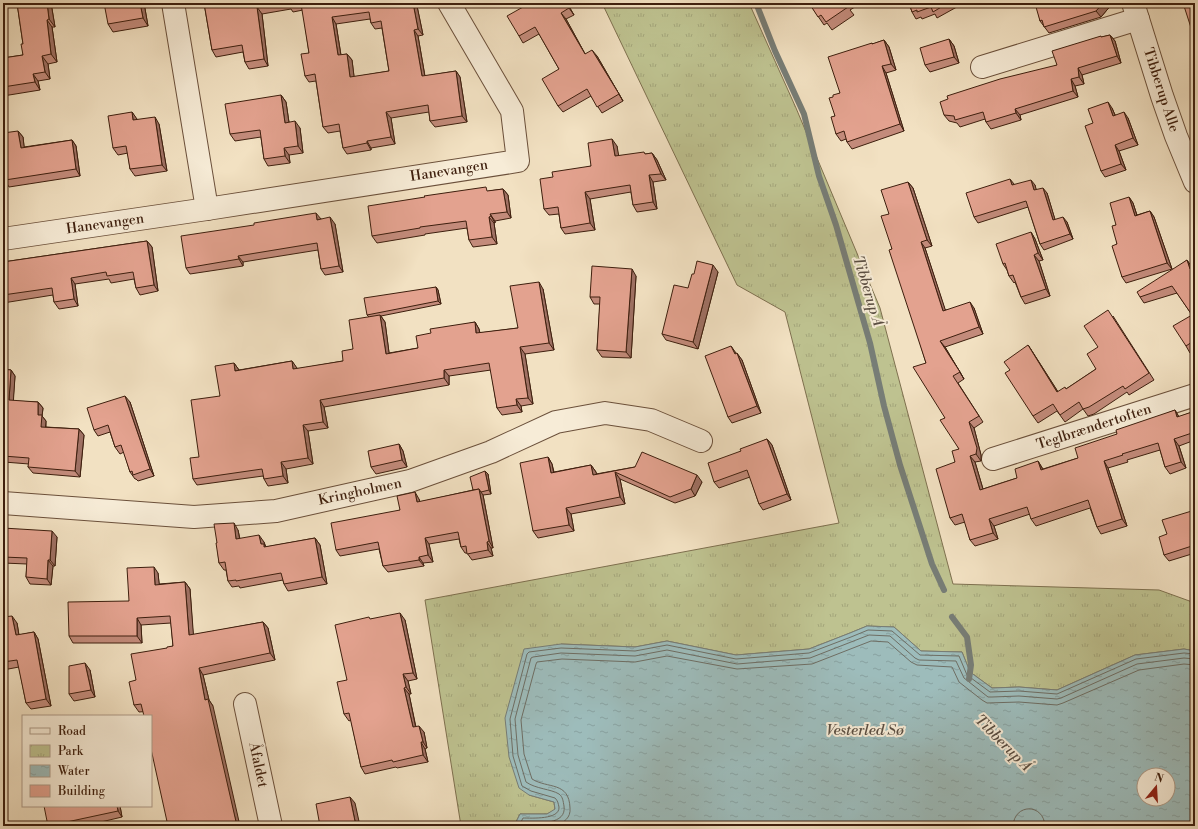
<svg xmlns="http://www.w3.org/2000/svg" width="1198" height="829" font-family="'Libre Bodoni',serif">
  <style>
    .park { fill: url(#park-tufts); stroke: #7e704f }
    .water { fill: url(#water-ripples); stroke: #777d76; fill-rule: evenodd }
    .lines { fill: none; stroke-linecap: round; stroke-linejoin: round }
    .shore { stroke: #6e6e64; stroke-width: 1 }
    .stream { stroke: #777d76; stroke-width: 6 }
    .street-casing { stroke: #6b503b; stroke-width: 24 }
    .street { stroke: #f7ecd7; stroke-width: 22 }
    .wall { fill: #c38b7b; stroke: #3e1f0e; fill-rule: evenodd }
    .shaded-wall { fill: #9f7164; stroke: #3e1f0e }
    .building { fill: #e3a28f; stroke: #3e1f0e; fill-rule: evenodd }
    .labels { text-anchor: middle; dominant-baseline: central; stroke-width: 4; stroke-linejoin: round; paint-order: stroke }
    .street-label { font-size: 14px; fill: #3e1f0e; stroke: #f7ecd7 }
    .water-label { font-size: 15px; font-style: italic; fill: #5a4e42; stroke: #f7ecd7 }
  </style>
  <defs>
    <pattern id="park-tufts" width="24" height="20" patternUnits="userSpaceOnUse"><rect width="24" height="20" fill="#bec290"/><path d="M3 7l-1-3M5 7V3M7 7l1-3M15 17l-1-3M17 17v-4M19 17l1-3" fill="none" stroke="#a4a67b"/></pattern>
    <pattern id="water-ripples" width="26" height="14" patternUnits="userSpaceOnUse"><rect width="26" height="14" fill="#9dbcbb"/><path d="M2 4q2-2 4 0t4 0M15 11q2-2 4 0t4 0" fill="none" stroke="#88a1a0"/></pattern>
  </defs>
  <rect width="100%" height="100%" fill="#f2e1c2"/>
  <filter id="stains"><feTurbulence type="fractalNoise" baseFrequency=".005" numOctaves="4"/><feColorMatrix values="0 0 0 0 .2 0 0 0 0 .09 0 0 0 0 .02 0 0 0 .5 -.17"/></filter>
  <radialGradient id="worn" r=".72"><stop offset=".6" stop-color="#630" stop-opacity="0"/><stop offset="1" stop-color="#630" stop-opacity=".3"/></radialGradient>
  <path class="park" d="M 602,3 L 749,3 L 796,108 L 880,308 L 953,584 L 1159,590 L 1195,603 L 1195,651 L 1184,649 L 1135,655 L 1057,690 L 1019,687 L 992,688 L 970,672 L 962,652 L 921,651 L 894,627 L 867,626 L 850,633 L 809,649 L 736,655 L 667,641 L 635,647 L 561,644 L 529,795 L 554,802 L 555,810 L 547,814 L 520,814 L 514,826 L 461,826 L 425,600 L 839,523 L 785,312 L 737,285 Z"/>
  <path class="water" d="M 867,626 L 894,627 L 921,651 L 962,652 L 970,672 L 992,688 L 1019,687 L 1057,690 L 1135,655 L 1184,649 L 1195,651 L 1195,826 L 1036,826 L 1029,824 L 1025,826 L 514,826 L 520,814 L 547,814 L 555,809 L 554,802 L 529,795 L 519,788 L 509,757 L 505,718 L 524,649 L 561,644 L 635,647 L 667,641 L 736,655 L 809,649 L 850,633 ZM 1144,775 L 1168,775 L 1168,799 L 1144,799 Z"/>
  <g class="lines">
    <g class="shore">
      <path d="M 519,826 L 523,818 C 531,818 560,820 559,807 C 558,803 558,801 555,798 L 531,791 L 522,786 L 513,756 L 510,719 L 527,654 L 529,652 L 561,648 L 635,651 L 667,645 L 736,659 L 809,653 L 851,637 L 868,630 L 892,631 L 920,655 L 959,656 L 967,675 L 990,692 L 1019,691 L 1057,694 L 1136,659 L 1184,653 L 1195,654"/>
      <path d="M 524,826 L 526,823 C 538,823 567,825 564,806 C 563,801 563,797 559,794 C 551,789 536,789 526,782 L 518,755 L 515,719 L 531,658 L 533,657 L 561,653 L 635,656 L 667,650 L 737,664 L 810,658 L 869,635 L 890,636 L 915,658 L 919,660 L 956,661 L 964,678 L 988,697 L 992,697 L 1019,696 L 1057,699 L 1061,698 L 1137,664 L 1184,658 L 1195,659"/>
      <path d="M 556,826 C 564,822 571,818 570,808 C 569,781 548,789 532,779 L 524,754 L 521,720 L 536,664 L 537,662 L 562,659 L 635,662 L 667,656 L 737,669 L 812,664 L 871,641 L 888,642 L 911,662 L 917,665 L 952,667 L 959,682 L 982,700 L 987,703 L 1019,702 L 1057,705 L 1063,703 L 1139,670 L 1184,664 L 1195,665"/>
      <path d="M 1013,826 C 1014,803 1044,803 1045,826"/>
    </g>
    <g class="stream">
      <path d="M 756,3 L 775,51 L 804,114 L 819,176 L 836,225 L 870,343 L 884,406 L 900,465 L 932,564 L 944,590"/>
      <path d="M 952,617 L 967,637 L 971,665 L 969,679"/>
    </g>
    <defs>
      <g id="street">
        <path d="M 173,3 L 207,209"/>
        <path d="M 1133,3 L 1162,96 L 1176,136 L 1195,182"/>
        <path d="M 982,67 L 1138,19"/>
        <path d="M 3,239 L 207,209 L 518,161 L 512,111 L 449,3"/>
        <path d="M 993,459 L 1195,395"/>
        <path d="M 3,503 L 194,517 L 276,511 L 410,481 L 491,452 L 556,422 L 605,413 L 651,420 L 701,441"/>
        <path d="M 245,704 L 271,826"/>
      </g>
    </defs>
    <use href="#street" class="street-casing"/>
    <use href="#street" class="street"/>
  </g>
  <g class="wall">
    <path d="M 17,3 L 51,3 L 55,27 L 52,27 L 57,62 L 48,64 L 50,79 L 38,81 L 40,90 L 3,96 L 3,58 L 23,55 L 23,44 Z"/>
    <path d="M 144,3 L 148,26 L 113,32 L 108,24 Z"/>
    <path d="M 204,3 L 393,3 L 417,6 L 423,35 L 418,36 L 425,76 L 456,71 L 460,77 L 467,122 L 435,127 L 430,121 L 429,112 L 391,118 L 395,144 L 371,148 L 371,150 L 347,154 L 343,148 L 340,131 L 328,133 L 323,127 L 316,81 L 309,82 L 305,76 L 309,53 L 303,10 L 293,12 L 291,9 L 262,14 L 268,66 L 249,69 L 245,62 L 243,52 L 216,57 L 212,50 ZM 370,19 L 371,23 L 375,29 L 382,28 L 389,71 L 354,77 L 352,60 L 347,54 L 341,55 L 336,24 Z"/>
    <path d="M 567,3 L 574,15 L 566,19 L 585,54 L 597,56 L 623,101 L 602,113 L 591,96 L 563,112 L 558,106 L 559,69 L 539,34 L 523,43 L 519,36 L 523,7 Z"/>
    <path d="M 780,3 L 786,3 L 782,6 Z"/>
    <path d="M 809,3 L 856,3 L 858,5 L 850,10 L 854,15 L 832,30 L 827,23 L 824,25 Z"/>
    <path d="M 909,3 L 964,3 L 937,18 L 935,14 L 922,19 L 921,17 L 916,19 L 912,12 Z"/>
    <path d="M 1037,3 L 1112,3 L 1112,4 L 1101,17 L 1049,33 L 1040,21 Z"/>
    <path d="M 1110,35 L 1115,41 L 1121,63 L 1082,75 L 1084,84 L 1075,86 L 1078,97 L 1020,115 L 1021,120 L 991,129 L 986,122 L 985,119 L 960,127 L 957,123 L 949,121 L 944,115 L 1057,65 L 1102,37 Z"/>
    <path d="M 949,39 L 954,46 L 959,63 L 930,72 L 925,65 Z"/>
    <path d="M 884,40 L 889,47 L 896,70 L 886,73 L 904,131 L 852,149 L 847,142 L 846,139 L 841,141 L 836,134 L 835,116 L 833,97 L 840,93 L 872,43 L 873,44 Z"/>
    <path d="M 281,95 L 286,102 L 289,122 L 300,128 L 303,153 L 289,155 L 290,163 L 268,166 L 264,159 L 261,137 L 235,141 L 230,134 Z"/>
    <path d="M 1112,108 L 1115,115 L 1128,118 L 1138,145 L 1119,151 L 1126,170 L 1105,177 L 1101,171 L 1093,123 Z"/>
    <path d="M 132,112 L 137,120 L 159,124 L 167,171 L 135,176 L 130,169 L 128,153 L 118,155 L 113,148 Z"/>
    <path d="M 18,131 L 23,137 L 24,147 L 72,140 L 76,146 L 80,176 L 9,187 L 5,180 Z"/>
    <path d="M 617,146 L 618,156 L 646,154 L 652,153 L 657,160 L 666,180 L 653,182 L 657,209 L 637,212 L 633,205 L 631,192 L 590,199 L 595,230 L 565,234 L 561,228 L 559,214 L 549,215 L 544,209 L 553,177 L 591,166 Z"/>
    <path d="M 908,182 L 913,188 L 932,246 L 925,248 L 945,310 L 974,308 L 983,334 L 945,347 L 964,379 L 958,383 L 983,422 L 974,428 L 981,455 L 981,461 L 975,462 L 983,489 L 1017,478 L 1038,461 L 1043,469 L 1078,458 L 1117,434 L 1175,410 L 1179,417 L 1195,411 L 1195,440 L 1179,446 L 1186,468 L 1170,474 L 1165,467 L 1160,450 L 1127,460 L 1128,462 L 1108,468 L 1127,526 L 1101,534 L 1097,527 L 1090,508 L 1036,526 L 1031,519 L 1030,514 L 994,526 L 998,539 L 975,546 L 970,540 L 965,522 L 955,525 L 950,518 L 955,462 L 959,449 L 945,418 L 926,363 L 892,249 L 889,214 Z"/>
    <path d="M 1014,185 L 1035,185 L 1036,190 L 1047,193 L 1055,220 L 1067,222 L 1073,239 L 1044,250 L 1040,244 L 1028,207 L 978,223 L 974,217 Z"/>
    <path d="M 503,189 L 508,195 L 511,218 L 495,221 L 495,223 L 494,223 L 497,244 L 473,247 L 469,240 L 467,228 L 425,234 L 425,235 L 377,243 L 372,236 L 489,191 Z"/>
    <path d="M 1129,197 L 1133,203 L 1137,215 L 1150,211 L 1154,217 L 1172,269 L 1126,283 L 1122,277 L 1117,244 L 1116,225 Z"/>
    <path d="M 321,219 L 335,224 L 343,272 L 325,275 L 321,269 L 318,250 L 243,262 L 243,266 L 190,274 L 186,268 Z"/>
    <path d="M 1031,232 L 1035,239 L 1043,260 L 1039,261 L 1050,296 L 1025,304 L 1021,297 L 1015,282 L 1014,283 L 1009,276 L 1007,270 L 1003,264 Z"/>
    <path d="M 147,241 L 152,247 L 158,291 L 140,295 L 136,288 L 134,279 L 111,283 L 109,279 L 75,284 L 78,306 L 59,309 L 54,302 L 53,295 L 3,303 L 3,262 Z"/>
    <path d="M 1187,260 L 1191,266 L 1192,268 L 1195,270 L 1195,349 L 1190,353 L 1186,346 L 1192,315 L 1177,293 L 1144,303 L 1140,297 Z"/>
    <path d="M 718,272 L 698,349 L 666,340 L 662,334 L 688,288 Z"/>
    <path d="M 636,276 L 631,358 L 602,357 L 597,350 L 600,304 L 594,304 L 590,297 Z"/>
    <path d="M 436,287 L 438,290 L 441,304 L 381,316 L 385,322 L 389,353 L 418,348 L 431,333 L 475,322 L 479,329 L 480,333 L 518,328 L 543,289 L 554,350 L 525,354 L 533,404 L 521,406 L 522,412 L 502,415 L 497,408 L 491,370 L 449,376 L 449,385 L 324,407 L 328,428 L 308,431 L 313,464 L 286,469 L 288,483 L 268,486 L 264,479 L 263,476 L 197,485 L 193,479 L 220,396 L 234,363 L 239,370 L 292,361 L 297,369 L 343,361 L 353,349 L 369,317 L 367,315 Z"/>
    <path d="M 1113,316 L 1154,380 L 1129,395 L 1127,392 L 1094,414 L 1088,416 L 1083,409 L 1065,422 L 1057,411 L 1038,423 L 1033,416 L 1010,370 L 1028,345 L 1058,392 L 1066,389 L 1096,369 L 1098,347 Z"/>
    <path d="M 736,353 L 742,360 L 761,413 L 732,423 L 728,417 Z"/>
    <path d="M 3,369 L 11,370 L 15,376 L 13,401 L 38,402 L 43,408 L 42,416 L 46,421 L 46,427 L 79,429 L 84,435 L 80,477 L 33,473 L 28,467 L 29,464 L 4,462 L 3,461 Z"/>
    <path d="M 130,402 L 154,476 L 138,481 L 136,479 L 135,479 L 130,472 L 124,452 L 120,454 L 115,447 L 110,432 L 98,436 L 94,430 Z"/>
    <path d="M 767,439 L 772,445 L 791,500 L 763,510 L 759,504 L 750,477 L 719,488 L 714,482 L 741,451 Z"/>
    <path d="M 399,444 L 403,451 L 407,467 L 376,474 L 371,467 Z"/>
    <path d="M 548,457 L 552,464 L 554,472 L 591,465 L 596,472 L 596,474 L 635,467 L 702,482 L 695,496 L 675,503 L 620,479 L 625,504 L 571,514 L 574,531 L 538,538 L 533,531 Z"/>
    <path d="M 485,471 L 488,474 L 491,494 L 483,495 L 493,548 L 491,548 L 493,556 L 472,560 L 467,553 L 465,553 L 461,547 L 459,539 L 429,544 L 433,562 L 423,563 L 424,566 L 388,572 L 383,566 L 379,549 L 340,556 L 336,550 L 400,510 L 419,499 L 420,502 L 473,490 Z"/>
    <path d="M 1195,510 L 1195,553 L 1169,561 L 1164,555 L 1167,534 Z"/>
    <path d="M 3,528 L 57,537 L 55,566 L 53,566 L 51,585 L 30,584 L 26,577 L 27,564 L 3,563 Z"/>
    <path d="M 238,530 L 240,539 L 264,542 L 266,547 L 315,538 L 320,545 L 327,584 L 288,591 L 284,584 L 283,580 L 240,588 L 239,586 L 232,587 L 228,581 L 226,570 L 224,570 L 219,563 L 217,543 Z"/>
    <path d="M 158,573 L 159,584 L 185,582 L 190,589 L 193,635 L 263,622 L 268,628 L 275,660 L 203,675 L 209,700 L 213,706 L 139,712 L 134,705 L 136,680 L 167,648 L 173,646 L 171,623 L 141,625 L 142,643 L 73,643 L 69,636 L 129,601 Z"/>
    <path d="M 3,617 L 17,623 L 19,635 L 34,632 L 38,639 L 51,706 L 31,709 L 26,703 L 19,667 L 3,670 Z"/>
    <path d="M 371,619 L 405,620 L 417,679 L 408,681 L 411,694 L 409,694 L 416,727 L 424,732 L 427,748 L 425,749 L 428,762 L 397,768 L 396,767 L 365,774 L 361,767 L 351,720 L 349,721 L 344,714 L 347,680 Z"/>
    <path d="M 90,670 L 95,697 L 74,701 L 69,694 Z"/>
    <path d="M 120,806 L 122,817 L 84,826 L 48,826 Z"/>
  </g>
  <g class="shaded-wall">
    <path d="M 47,3 L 51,3 L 55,27 L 49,19 Z"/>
    <path d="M 140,3 L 144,3 L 148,26 L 143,18 Z"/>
    <path d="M 413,3 L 415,3 L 417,6 L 423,35 L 418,29 Z"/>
    <path d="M 566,3 L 567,3 L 574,15 L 569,8 Z"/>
    <path d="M 1103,3 L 1112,3 L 1112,4 L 1101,17 L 1096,11 Z"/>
    <path d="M 257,7 L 262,14 L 268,66 L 264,59 Z"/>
    <path d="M 561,13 L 566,19 L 589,61 L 585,54 Z"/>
    <path d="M 332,17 L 336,24 L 342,62 L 338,55 Z"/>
    <path d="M 47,20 L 52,27 L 57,62 L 51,54 Z"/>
    <path d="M 414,30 L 418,36 L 426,83 L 422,76 Z"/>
    <path d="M 1110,35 L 1115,41 L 1121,63 L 1117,56 Z"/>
    <path d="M 949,39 L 954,46 L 959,63 L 954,57 Z"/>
    <path d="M 884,40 L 889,47 L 896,70 L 891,64 Z"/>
    <path d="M 592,50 L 597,56 L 623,101 L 619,94 Z"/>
    <path d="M 347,54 L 352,60 L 355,84 L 350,77 Z"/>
    <path d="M 42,56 L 48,64 L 50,79 L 45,72 Z"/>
    <path d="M 882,66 L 886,73 L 904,131 L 900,124 Z"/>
    <path d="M 1078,68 L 1082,75 L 1084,84 L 1079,77 Z"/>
    <path d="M 456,71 L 460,77 L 467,122 L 462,116 Z"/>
    <path d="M 33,74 L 38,81 L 40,90 L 35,82 Z"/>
    <path d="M 1071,79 L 1075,86 L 1078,97 L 1073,91 Z"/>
    <path d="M 281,95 L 286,102 L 290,130 L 285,123 Z"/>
    <path d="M 1108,102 L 1112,108 L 1118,122 L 1113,116 Z"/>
    <path d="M 1015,109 L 1020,115 L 1021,120 L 1016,113 Z"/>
    <path d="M 132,112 L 137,119 L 138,127 L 133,120 Z"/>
    <path d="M 386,112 L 391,118 L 395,144 L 391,137 Z"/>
    <path d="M 1124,112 L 1128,118 L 1138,145 L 1133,138 Z"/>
    <path d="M 155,117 L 159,124 L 167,171 L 162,165 Z"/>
    <path d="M 295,121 L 300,128 L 303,153 L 298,146 Z"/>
    <path d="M 18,131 L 23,137 L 25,154 L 21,148 Z"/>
    <path d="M 612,139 L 617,146 L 620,163 L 615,156 Z"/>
    <path d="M 72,140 L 76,146 L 80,176 L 76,169 Z"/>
    <path d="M 367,141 L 371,148 L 371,150 L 367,143 Z"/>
    <path d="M 1115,145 L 1119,151 L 1126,170 L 1121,164 Z"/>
    <path d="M 284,148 L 289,155 L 290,163 L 285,156 Z"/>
    <path d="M 652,153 L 657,160 L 666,180 L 661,174 Z"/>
    <path d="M 649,175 L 653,182 L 657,209 L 653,202 Z"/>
    <path d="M 1010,179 L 1014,184 L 1016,191 L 1012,185 Z"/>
    <path d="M 1031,180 L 1035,185 L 1038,196 L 1034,190 Z"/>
    <path d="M 908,182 L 913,188 L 932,246 L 927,240 Z"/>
    <path d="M 1043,188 L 1047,193 L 1057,226 L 1053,220 Z"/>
    <path d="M 503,189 L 508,195 L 511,218 L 507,212 Z"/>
    <path d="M 585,192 L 590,199 L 595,230 L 590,223 Z"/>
    <path d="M 1129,197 L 1133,203 L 1139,222 L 1135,216 Z"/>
    <path d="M 1150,211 L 1154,217 L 1172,269 L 1167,263 Z"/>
    <path d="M 316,213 L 321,219 L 317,220 Z"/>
    <path d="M 490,214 L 495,221 L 495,223 L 491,216 Z"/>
    <path d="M 330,217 L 335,224 L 343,272 L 339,266 Z"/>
    <path d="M 489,217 L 494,223 L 497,244 L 492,237 Z"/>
    <path d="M 1063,217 L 1067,222 L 1073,239 L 1070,234 Z"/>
    <path d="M 1031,232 L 1035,239 L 1043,260 L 1038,253 Z"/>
    <path d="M 147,241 L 152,247 L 158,291 L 154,285 Z"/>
    <path d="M 921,242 L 925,248 L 948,318 L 943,311 Z"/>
    <path d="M 1034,255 L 1039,261 L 1050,296 L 1046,289 Z"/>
    <path d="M 238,256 L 243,262 L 243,266 L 239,259 Z"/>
    <path d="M 1187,260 L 1191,266 L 1195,275 L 1190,269 Z"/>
    <path d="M 713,265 L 718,272 L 698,349 L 693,342 Z"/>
    <path d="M 632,269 L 636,276 L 631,358 L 626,352 Z"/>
    <path d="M 71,278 L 75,284 L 78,306 L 74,299 Z"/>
    <path d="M 539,282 L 543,289 L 554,350 L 549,343 Z"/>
    <path d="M 436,287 L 438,290 L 441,304 L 438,301 Z"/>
    <path d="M 970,302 L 974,308 L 983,334 L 979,327 Z"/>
    <path d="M 380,315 L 385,322 L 390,360 L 386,354 Z"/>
    <path d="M 475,322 L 479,329 L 481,340 L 476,333 Z"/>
    <path d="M 940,341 L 945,347 L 964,379 L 960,372 Z"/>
    <path d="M 1028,345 L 1032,351 L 1062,398 L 1057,392 Z"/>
    <path d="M 731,346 L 736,353 L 739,361 L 735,354 Z"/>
    <path d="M 520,347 L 525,354 L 533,404 L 528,398 Z"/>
    <path d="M 737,353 L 742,360 L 761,413 L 757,406 Z"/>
    <path d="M 292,361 L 297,368 L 298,376 L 293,369 Z"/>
    <path d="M 234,363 L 239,370 L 235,371 Z"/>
    <path d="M 11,370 L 15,376 L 13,407 L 9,400 Z"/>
    <path d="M 444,370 L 449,376 L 449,385 L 444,378 Z"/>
    <path d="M 125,396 L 130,402 L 154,476 L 150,469 Z"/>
    <path d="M 516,399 L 521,406 L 522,412 L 517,405 Z"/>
    <path d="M 320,400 L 324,407 L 328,428 L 323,422 Z"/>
    <path d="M 38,402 L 43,408 L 42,416 L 46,421 L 45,433 L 41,427 L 38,415 Z"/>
    <path d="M 1175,410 L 1179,417 L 1177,417 Z"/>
    <path d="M 969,422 L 974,428 L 981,455 L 981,461 L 976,454 Z"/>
    <path d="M 303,425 L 308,431 L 313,464 L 308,458 Z"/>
    <path d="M 79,429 L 84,435 L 80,477 L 75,471 Z"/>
    <path d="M 767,439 L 772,445 L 791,500 L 787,494 Z"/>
    <path d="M 1174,439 L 1179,446 L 1186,468 L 1181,462 Z"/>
    <path d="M 399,444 L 403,451 L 407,467 L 402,460 Z"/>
    <path d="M 970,456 L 975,462 L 985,496 L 980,490 Z"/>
    <path d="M 548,457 L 552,464 L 555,480 L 551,473 Z"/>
    <path d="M 1038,461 L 1042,468 L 1045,476 L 1041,470 Z"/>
    <path d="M 1104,461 L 1108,468 L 1127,526 L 1122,519 Z"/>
    <path d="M 281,462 L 286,469 L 288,483 L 283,476 Z"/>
    <path d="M 591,465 L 596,472 L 598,482 L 593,475 Z"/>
    <path d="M 485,471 L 488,474 L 491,494 L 489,490 Z"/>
    <path d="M 615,472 L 620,479 L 625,504 L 620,497 Z"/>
    <path d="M 697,475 L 702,482 L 695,496 L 691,489 Z"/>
    <path d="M 479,489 L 483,495 L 493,548 L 489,541 Z"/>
    <path d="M 415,492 L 419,499 L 422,508 L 417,502 Z"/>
    <path d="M 566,508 L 571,514 L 574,531 L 569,525 Z"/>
    <path d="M 989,519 L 994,526 L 998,539 L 993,533 Z"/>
    <path d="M 234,523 L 238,530 L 241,546 L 236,539 Z"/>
    <path d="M 52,531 L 57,537 L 55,566 L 50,560 Z"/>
    <path d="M 259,535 L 264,542 L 265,546 L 268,551 L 261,544 Z"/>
    <path d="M 315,538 L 320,545 L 327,584 L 322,577 Z"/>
    <path d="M 425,538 L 429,544 L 433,562 L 428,555 Z"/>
    <path d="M 487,542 L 491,548 L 493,556 L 488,550 Z"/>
    <path d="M 419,557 L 423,563 L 424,566 L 419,560 Z"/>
    <path d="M 48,560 L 53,566 L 51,585 L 47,579 Z"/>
    <path d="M 154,567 L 158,573 L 160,591 L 155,585 Z"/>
    <path d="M 185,582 L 190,589 L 194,642 L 189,635 Z"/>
    <path d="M 400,613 L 405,620 L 417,679 L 413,673 Z"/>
    <path d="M 12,616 L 17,623 L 20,642 L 16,635 Z"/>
    <path d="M 137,618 L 141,625 L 142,643 L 137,636 Z"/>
    <path d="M 263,622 L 268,628 L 275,660 L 270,653 Z"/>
    <path d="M 34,632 L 38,639 L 51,706 L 46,699 Z"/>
    <path d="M 85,663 L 90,670 L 95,697 L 91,690 Z"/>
    <path d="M 199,668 L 203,675 L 209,700 L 213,706 L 240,826 L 237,826 L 205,700 Z"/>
    <path d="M 403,674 L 408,681 L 411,694 L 406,687 Z"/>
    <path d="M 404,688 L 409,694 L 417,734 L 413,727 Z"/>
    <path d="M 419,726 L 424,732 L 427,748 L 423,742 Z"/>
    <path d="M 421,742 L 425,749 L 428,762 L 423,755 Z"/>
    <path d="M 350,797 L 355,803 L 360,826 L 356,826 Z"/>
    <path d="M 117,806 L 120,806 L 122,817 L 118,811 Z"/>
  </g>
  <g class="building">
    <path d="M 17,3 L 47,3 L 49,19 L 47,20 L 51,54 L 42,56 L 45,72 L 33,74 L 35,82 L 3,87 L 3,58 L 23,55 L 21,44 L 23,44 Z"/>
    <path d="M 104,3 L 140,3 L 143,18 L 108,24 Z"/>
    <path d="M 204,3 L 285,3 L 257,7 L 264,59 L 245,62 L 242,45 L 212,50 Z"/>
    <path d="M 288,3 L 389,3 L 390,4 L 395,3 L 413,3 L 418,29 L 414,30 L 422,76 L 456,71 L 462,116 L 430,121 L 428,105 L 386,112 L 391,137 L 367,141 L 367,143 L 343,148 L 339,124 L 323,127 L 315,74 L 305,76 L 301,54 L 309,53 L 301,4 L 289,5 ZM 369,12 L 371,23 L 381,21 L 389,71 L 350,77 L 347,54 L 338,55 L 332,17 Z"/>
    <path d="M 520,3 L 566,3 L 569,8 L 561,13 L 585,54 L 592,50 L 619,94 L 597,107 L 587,89 L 558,106 L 542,79 L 559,69 L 535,27 L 519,36 L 507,16 L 523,7 Z"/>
    <path d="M 809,3 L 845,3 L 848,7 L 826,22 L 821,15 L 818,17 Z"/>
    <path d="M 909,3 L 948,3 L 933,12 L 931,7 L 917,12 L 917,10 L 912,12 Z"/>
    <path d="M 1037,3 L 1103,3 L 1096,11 L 1044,27 L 1042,20 L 1040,21 L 1036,7 Z"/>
    <path d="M 1183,3 L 1195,3 L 1195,51 L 1192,42 L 1195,40 Z"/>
    <path d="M 1110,35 L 1117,56 L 1078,68 L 1079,77 L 1071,79 L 1073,91 L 1015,109 L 1016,113 L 986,122 L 983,112 L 955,120 L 954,116 L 944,115 L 940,102 L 948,99 L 947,96 L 1000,79 L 1057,65 L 1052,51 L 1101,36 L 1101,37 Z"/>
    <path d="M 949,39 L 954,57 L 925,65 L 920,48 Z"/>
    <path d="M 884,40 L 891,64 L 882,66 L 900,124 L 847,142 L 844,131 L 836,134 L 831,117 L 835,116 L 829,98 L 833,97 L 833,95 L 840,93 L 828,57 L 872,43 L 872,44 Z"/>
    <path d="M 281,95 L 285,123 L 295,121 L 298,146 L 284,148 L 285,156 L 264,159 L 260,130 L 230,134 L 225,104 Z"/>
    <path d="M 1108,102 L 1113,116 L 1124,112 L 1133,138 L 1115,145 L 1121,164 L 1101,171 L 1085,126 L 1093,123 L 1088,109 Z"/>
    <path d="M 132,112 L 133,120 L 155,117 L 162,165 L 130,169 L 126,146 L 113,148 L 108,116 Z"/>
    <path d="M 18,131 L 21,148 L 72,140 L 76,169 L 5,180 L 3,166 L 3,133 Z"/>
    <path d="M 612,139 L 615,156 L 644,152 L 645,154 L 652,153 L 661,174 L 649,175 L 653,202 L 633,205 L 630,185 L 585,192 L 590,223 L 561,228 L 558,207 L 544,209 L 540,179 L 553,177 L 552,172 L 591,166 L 588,143 Z"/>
    <path d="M 1010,179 L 1012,185 L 1031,180 L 1034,190 L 1043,188 L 1053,220 L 1063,217 L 1070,234 L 1040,244 L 1026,201 L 974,217 L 966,193 Z"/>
    <path d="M 908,182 L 927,240 L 921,242 L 943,311 L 970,302 L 979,327 L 940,341 L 960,372 L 953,376 L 979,416 L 969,422 L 977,448 L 976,454 L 970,456 L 980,490 L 1017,478 L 1015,469 L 1038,461 L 1041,470 L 1078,458 L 1075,448 L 1117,434 L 1116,430 L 1175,410 L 1177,417 L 1195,411 L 1195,432 L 1174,439 L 1181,462 L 1165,467 L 1158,443 L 1122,454 L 1123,455 L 1104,461 L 1122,519 L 1097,527 L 1088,500 L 1031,519 L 1027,507 L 989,519 L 993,533 L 970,540 L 962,514 L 950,518 L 936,469 L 955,462 L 952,451 L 959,449 L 940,420 L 945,418 L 913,367 L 926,363 L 889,250 L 892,249 L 881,216 L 889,214 L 881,190 Z"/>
    <path d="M 486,187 L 487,191 L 503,189 L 507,212 L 490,214 L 491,216 L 489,217 L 492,237 L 469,240 L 466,221 L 420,227 L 420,228 L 372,236 L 368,206 L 425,197 L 424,196 Z"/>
    <path d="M 1129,197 L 1135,216 L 1150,211 L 1167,263 L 1122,277 L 1112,246 L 1117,244 L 1112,226 L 1116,225 L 1110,203 Z"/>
    <path d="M 316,213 L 317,220 L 330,217 L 339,266 L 321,269 L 317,243 L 238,256 L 239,259 L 186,268 L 181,236 L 254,225 L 254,223 Z"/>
    <path d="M 1031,232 L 1038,253 L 1034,255 L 1046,289 L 1021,297 L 1013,275 L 1009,276 L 1005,263 L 1003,264 L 996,244 Z"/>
    <path d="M 147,241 L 154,285 L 136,288 L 133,272 L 107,276 L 106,272 L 71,278 L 74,299 L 54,302 L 52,288 L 3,295 L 3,262 Z"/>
    <path d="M 1187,260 L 1190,269 L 1194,268 L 1195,272 L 1195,340 L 1186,346 L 1173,326 L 1192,315 L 1172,286 L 1140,297 L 1137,292 Z"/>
    <path d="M 697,261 L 713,265 L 693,342 L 662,334 L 674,285 L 688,288 L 692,274 L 694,274 Z"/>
    <path d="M 592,266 L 632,269 L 626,352 L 597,350 L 600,297 L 590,297 Z"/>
    <path d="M 539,282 L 549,343 L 520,347 L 528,398 L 516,399 L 517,405 L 497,408 L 489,363 L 444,370 L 444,378 L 320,400 L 323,422 L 303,425 L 308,458 L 281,462 L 283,476 L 264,479 L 262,469 L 193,479 L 190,458 L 199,457 L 191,400 L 220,396 L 215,366 L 234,363 L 235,371 L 292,361 L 293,369 L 343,361 L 342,351 L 353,349 L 349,320 L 380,315 L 386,354 L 418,348 L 416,336 L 431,333 L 430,329 L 475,322 L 476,333 L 518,328 L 510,286 Z"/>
    <path d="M 436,287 L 438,301 L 367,315 L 364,298 Z"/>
    <path d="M 1108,310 L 1149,373 L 1125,389 L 1123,386 L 1089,407 L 1083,409 L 1079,402 L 1060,415 L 1053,404 L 1033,416 L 1005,373 L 1010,370 L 1004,362 L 1028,345 L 1057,392 L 1065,387 L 1066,389 L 1096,369 L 1087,354 L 1098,347 L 1084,326 Z"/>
    <path d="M 731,346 L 735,354 L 737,353 L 757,406 L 728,417 L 705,356 Z"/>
    <path d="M 3,369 L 11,370 L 9,400 L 38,402 L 38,415 L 42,415 L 41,427 L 79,429 L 75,471 L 28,467 L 29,458 L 3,456 Z"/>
    <path d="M 125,396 L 150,469 L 133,475 L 132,471 L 130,472 L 121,445 L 115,447 L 108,425 L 94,430 L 87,408 Z"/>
    <path d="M 767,439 L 787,494 L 759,504 L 747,470 L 714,482 L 708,463 L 741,451 L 740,449 Z"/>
    <path d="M 399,444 L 402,460 L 371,467 L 368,451 Z"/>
    <path d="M 642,452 L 697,475 L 691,489 L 670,497 L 615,472 L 620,497 L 566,508 L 569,525 L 533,531 L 520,463 L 548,457 L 551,473 L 591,465 L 593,475 L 635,467 Z"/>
    <path d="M 485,471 L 489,490 L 481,492 L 479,489 L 473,490 L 470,477 Z"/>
    <path d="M 479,489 L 489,541 L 487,542 L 488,550 L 467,554 L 466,546 L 461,547 L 458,532 L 425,538 L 428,555 L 419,557 L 419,560 L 383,566 L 378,542 L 336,550 L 331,523 L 400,510 L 397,496 L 415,492 L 417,502 Z"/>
    <path d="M 1195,510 L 1195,545 L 1164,555 L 1159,537 L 1167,534 L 1162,520 Z"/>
    <path d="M 234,523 L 236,539 L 259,535 L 261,544 L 264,544 L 264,547 L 315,538 L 322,577 L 284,584 L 281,573 L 236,581 L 236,580 L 228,581 L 225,562 L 219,563 L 216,543 L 217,543 L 214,524 Z"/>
    <path d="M 3,528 L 52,531 L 50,560 L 48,560 L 47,579 L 26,577 L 27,558 L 3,557 Z"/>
    <path d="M 154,567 L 155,585 L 185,582 L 189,635 L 263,622 L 270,653 L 199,668 L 205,700 L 208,699 L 237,826 L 168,826 L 151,749 L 151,716 L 144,716 L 141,704 L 134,705 L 129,682 L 136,680 L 131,654 L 167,648 L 167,647 L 173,646 L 170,616 L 137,618 L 137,636 L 69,636 L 68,602 L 129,601 L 127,568 Z"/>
    <path d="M 400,613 L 413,673 L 403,674 L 406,687 L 404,688 L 413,727 L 419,726 L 423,742 L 421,742 L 423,755 L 393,762 L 392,760 L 361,767 L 349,713 L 344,714 L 337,682 L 347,680 L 335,625 L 369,617 L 370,619 Z"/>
    <path d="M 12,616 L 16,635 L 34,632 L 46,699 L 26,703 L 17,660 L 3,662 L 3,617 Z"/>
    <path d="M 85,663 L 91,690 L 69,694 L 69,666 Z"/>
    <path d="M 350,797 L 356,826 L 320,826 L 316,804 Z"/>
    <path d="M 44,806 L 117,806 L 118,811 L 48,826 Z"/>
  </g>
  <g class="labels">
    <g class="street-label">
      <text transform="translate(1161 90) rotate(72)">Tibberup Alle</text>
      <text transform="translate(449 171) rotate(-9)">Hanevangen</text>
      <text transform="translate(105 224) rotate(-8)">Hanevangen</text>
      <text transform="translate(1094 427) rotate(-18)">Teglbrændertoften</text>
      <text transform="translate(360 492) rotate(-12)">Kringholmen</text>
      <text transform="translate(258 765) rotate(78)">Åfaldet</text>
    </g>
    <g class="water-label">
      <text transform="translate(868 291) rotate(73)">Tibberup Å</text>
      <text x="865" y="730">Vesterled Sø</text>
      <text transform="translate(1003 743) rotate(45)">Tibberup Å</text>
    </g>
  </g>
  <rect width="1198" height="829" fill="none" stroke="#f2e1c2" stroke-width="16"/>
  <rect x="4" y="4" width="1190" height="821" fill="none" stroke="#3e1f0e" stroke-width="2"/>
  <rect x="8" y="8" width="1182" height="813" fill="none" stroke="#3e1f0e"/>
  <rect x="22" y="715" width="130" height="92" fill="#f7ecd7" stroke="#ad9a87"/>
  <rect x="30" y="728" width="20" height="6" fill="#f7ecd7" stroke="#ad9a87"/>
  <text x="58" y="735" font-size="12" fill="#3e1f0e">Road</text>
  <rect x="30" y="745" width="20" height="12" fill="url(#park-tufts)" stroke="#ad9a87"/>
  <text x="58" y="755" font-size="12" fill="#3e1f0e">Park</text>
  <rect x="30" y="765" width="20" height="12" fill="url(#water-ripples)" stroke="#ad9a87"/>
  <text x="58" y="775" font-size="12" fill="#3e1f0e">Water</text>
  <rect x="30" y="785" width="20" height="12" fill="#e3a28f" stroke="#ad9a87"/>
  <text x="58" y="795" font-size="12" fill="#3e1f0e">Building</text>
  <g transform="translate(1156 787) rotate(18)"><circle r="19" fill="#f7ecd7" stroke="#ad9a87"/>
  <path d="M0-3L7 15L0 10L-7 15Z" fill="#8f2418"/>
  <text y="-6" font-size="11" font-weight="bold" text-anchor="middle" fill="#3e1f0e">N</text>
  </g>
  <rect width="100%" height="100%" filter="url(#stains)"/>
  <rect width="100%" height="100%" fill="url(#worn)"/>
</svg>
